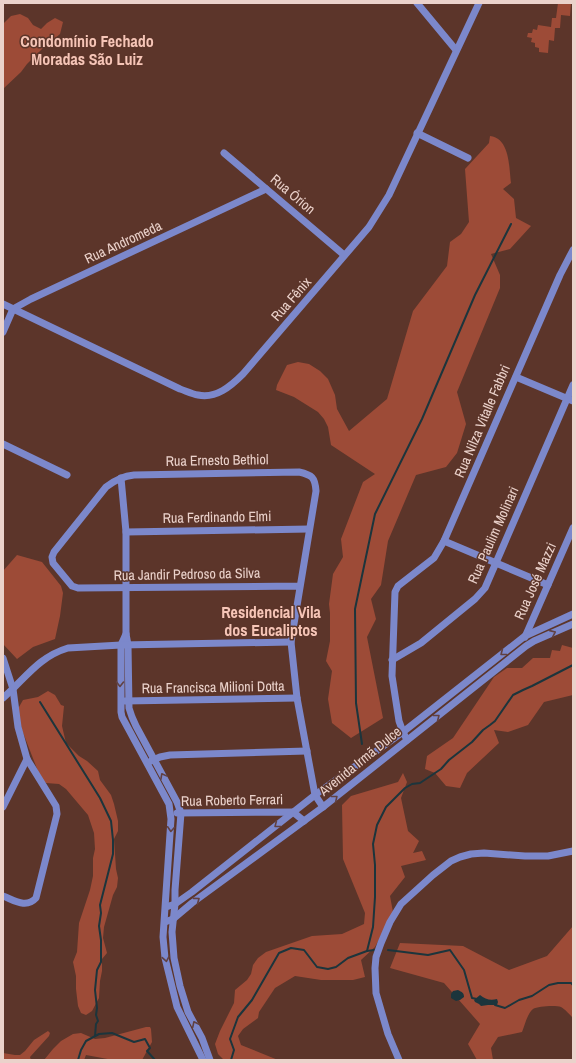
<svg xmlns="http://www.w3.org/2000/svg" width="576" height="1063" font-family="'Archivo Narrow',sans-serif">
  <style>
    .green { fill: #9d4b37 }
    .water { fill: #1c353c }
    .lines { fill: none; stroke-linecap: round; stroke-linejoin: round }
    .stream { stroke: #1c353c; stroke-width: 2 }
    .minor { stroke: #7c88cb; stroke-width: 7 }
    .oneway { stroke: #614142 }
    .labels { text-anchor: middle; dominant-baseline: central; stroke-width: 3; stroke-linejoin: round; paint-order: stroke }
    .street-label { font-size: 14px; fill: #ebd2cb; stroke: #5c352a }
    .quarter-label { font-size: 16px; font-weight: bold; fill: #f6c5b7; stroke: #5c352a }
  </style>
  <rect width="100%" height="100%" fill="#5c352a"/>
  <g class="green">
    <path d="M 558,3 L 571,3 L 570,16 L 561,15 L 560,28 L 555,28 L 554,41 L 549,40 L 548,53 L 539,52 L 539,48 L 535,47 L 535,43 L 531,42 L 532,38 L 527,37 L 528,33 L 532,33 L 533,29 L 537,30 L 538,25 L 551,27 L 552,18 L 556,18 Z"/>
    <path d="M 20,14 L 28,18 L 33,25 L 41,29 L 47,23 L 55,18 L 63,22 L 60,34 L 53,40 L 46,45 L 27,64 L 21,72 L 3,89 L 3,24 L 11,16 Z"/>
    <path d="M 490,136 C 510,138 509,168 511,183 L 503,189 L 514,199 L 516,218 L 531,226 L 510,249 L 491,254 L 500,275 L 500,288 L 457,392 L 466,424 L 457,453 L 446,467 L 416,475 L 388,541 L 381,585 L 371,599 L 376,619 L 367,637 L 383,718 L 351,738 L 332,723 L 328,699 L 332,671 L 326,661 L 330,641 L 330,613 L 329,604 L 333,574 L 343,557 L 341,539 L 363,482 L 375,474 L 331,445 L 328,427 L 324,419 L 318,412 L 294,397 L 276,390 L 277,385 L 287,365 L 298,362 L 309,364 L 320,371 L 328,379 L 335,395 L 337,409 L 349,431 L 387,399 L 413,311 L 447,266 L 450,242 L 461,234 L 469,222 L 465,169 L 489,143 Z"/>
    <path d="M 17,555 L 42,562 L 61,586 L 63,593 L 60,616 L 55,639 L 33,647 L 17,659 L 3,644 L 3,571 Z"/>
    <path d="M 562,645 L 573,648 L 573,695 L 544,702 L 528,725 L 508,732 L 494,730 L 499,743 L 467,773 L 460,788 L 446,786 L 435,773 L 425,769 L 427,756 L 453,738 L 494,677 L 507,668 L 522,668 L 533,658 L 550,658 L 552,650 L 560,651 Z"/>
    <path d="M 48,691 L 55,695 L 61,705 L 64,706 L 62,726 L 66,743 L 79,756 L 87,761 L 98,771 L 100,780 L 111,795 L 114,804 L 118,821 L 118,831 L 114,839 L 116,869 L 118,878 L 117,887 L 113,895 L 104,927 L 103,938 L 107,953 L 102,959 L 102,971 L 100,981 L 99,998 L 92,1011 L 86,1015 L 81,1013 L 78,1006 L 76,989 L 76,976 L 73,962 L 77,952 L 79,923 L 90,890 L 93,876 L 93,858 L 95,849 L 94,833 L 88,815 L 66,789 L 59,784 L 46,783 L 41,779 L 22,730 L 18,714 L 19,707 L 23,700 L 38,697 Z"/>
    <path d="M 403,773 L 407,782 L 401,798 L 408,831 L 419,841 L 413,853 L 422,851 L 426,860 L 401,866 L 405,877 L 390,896 L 393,912 L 375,947 L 361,960 L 365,977 L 353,980 L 321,980 L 295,976 L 275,988 L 259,1012 L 258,1018 L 243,1029 L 238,1036 L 241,1045 L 278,1060 L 224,1060 L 218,1054 L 215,1044 L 220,1031 L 234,1003 L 235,990 L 247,980 L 251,974 L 253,965 L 258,958 L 266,952 L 312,936 L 342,934 L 364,924 L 365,913 L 343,859 L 342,805 L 351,796 L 398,782 Z"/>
    <path d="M 573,926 L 573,1018 C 570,1015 565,1009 561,1007 C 556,1005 538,1006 533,1009 C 527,1014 525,1025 522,1032 L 498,1037 L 491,1048 L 493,1060 L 477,1060 L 468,1044 L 480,1024 L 444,983 L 390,968 L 400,943 L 463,946 L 509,970 L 547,956 Z"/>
    <path d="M 146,1027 L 150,1027 L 151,1029 L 152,1042 L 142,1060 L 113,1060 L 86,1055 L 84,1060 L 44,1060 L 53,1049 L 61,1041 L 73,1034 L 81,1033 L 95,1039 L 105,1038 Z"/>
    <path d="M 48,1031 L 50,1033 L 49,1036 L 30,1057 L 31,1060 L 3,1060 L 3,1053 L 15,1055 L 20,1055 L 25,1051 L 34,1040 Z"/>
  </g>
  <g class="water">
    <path d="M 458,990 C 462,992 464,993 464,997 L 460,1000 L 456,1001 L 451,998 L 451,994 L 453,991 Z"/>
    <path d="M 480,995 C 485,999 490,1001 497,999 L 498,1002 L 497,1005 L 488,1005 L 481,1006 L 479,1004 L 475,1002 L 474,1000 Z"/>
  </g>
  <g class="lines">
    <g class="stream">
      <path d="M 40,702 L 100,798 L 111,821 L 113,840 L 113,854 L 100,905 L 101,913 L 99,926 L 101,940 L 101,962 L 97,970 L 95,990 L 97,1008 L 96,1015 L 98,1021 L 96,1024 L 95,1036"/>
      <path d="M 362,744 L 356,703 L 355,609 L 375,514 L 422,419 L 475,295 L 511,224"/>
      <path d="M 388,950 L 428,955 L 450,950 L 464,970 L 472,998 L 477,999"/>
      <path d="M 367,951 L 373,927 L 375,897 L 375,865 L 373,844 L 377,825 L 386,807 L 405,788 L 412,784 L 420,783 L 441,769 L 449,760 L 472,742 L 483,730 L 490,725 L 495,721 L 513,695 L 523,690 L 532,686 L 573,665"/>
      <path d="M 495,1005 L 505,1008 L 519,1000 L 532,996 L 549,985 L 558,983 L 571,983 L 573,985"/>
      <path d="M 78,1060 L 81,1050 L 86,1041 L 99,1034 L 112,1033 L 134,1042 L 145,1039 L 150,1048 L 147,1051 L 155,1060"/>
      <path d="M 231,1060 L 234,1050 L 230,1039 L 238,1017 L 252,1000 L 279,953 L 291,948 L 304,950 L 317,967 L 328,969 L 336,967 L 348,958 L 367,951 L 374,950"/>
    </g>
    <g class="minor">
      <path d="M 417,3 L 456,50"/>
      <path d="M 417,133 L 468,158"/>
      <path d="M 224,153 L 344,255"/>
      <path d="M 3,304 L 180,389 C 186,391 192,394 198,395 C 216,399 231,386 243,374 L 369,227 L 389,195 L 479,3"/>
      <path d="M 3,332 L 13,309 L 31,299 L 266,189"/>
      <path d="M 516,377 L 573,401"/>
      <path d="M 3,444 L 67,475"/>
      <path d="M 121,478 L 126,532 L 126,634 L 128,645 L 129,708 L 132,717 L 136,726 L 177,802 L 181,813 L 175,890 L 175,904 L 172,932 L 174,958 L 180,986 L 188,1012 L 202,1038 L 210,1060"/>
      <path d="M 126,532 L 309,529"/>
      <path d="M 444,541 L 548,585"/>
      <path d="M 300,586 L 78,588 L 72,586 L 53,563 L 52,557 L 54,552 L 106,487 C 115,480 123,476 134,475 L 299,472 C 312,475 315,477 316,491 L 291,642 L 297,698 L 315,795 L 323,807"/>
      <path d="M 126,634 L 121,645 L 121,712 L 122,717 L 169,804 L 171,819 L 163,937 L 165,958 L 177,1007 L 203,1060"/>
      <path d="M 525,637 L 573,528"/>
      <path d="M 3,658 L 13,689 L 18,727 L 27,759 L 56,806 L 57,814 L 36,898 C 26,909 14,900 3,896"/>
      <path d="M 392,660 L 421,643 L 475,599 L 485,588 L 573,385"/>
      <path d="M 3,698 C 25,679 38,657 68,648 L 121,645 L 291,642"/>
      <path d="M 125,701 L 297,698"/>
      <path d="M 407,740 L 403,732 L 399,721 L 392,676 L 395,592 L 398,586 L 434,558 L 444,541 L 560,275 L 573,250"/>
      <path d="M 151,761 L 160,757 L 170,755 L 307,751"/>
      <path d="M 3,807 L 27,759"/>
      <path d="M 177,813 L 293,812 L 304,821"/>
      <path d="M 166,907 L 175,904 L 192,892 L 315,795 L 403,732 L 525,636 L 573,614"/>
      <path d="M 165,922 L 173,919 L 192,903 L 323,807 L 526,646 L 534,641 L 573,624"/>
      <path d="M 399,1060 L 388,1034 L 376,993 L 375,968 L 376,957 L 381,943 L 390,922 L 401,904 L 433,875 L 451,861 L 460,857 L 471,854 L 484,853 L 525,856 L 548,856 L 573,851"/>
    </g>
  </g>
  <defs><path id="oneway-chevron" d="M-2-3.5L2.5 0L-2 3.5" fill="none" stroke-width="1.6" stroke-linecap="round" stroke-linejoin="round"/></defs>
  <g class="oneway">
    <use href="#oneway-chevron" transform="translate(553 633) rotate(-24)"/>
    <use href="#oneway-chevron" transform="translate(503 653) rotate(142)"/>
    <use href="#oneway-chevron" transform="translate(120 684) rotate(91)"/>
    <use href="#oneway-chevron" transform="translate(437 717) rotate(-38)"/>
    <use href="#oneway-chevron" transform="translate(163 776) rotate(-118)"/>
    <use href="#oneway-chevron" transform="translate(335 798) rotate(-39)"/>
    <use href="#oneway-chevron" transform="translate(277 825) rotate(142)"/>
    <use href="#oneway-chevron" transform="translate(171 829) rotate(94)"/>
    <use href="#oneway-chevron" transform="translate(197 900) rotate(-36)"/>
    <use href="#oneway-chevron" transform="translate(166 959) rotate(80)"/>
    <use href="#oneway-chevron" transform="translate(195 1024) rotate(-116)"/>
  </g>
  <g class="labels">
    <g class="street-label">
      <text transform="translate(293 194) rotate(40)">Rua Órion</text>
      <text transform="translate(123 242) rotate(-25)">Rua Andromeda</text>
      <text transform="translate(291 299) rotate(-49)">Rua Fênix</text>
      <text transform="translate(482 421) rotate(-67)">Rua Nilza Vitalle Fabbri</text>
      <text transform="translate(217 460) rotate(-1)">Rua Ernesto Bethiol</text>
      <text transform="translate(217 517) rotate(-1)">Rua Ferdinando Elmi</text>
      <text transform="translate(493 535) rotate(-66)">Rua Paulim Molinari</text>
      <text transform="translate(187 574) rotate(-1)">Rua Jandir Pedroso da Silva</text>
      <text transform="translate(535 581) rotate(-66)">Rua José Mazzi</text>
      <text transform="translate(213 687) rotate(-1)">Rua Francisca Milioni Dotta</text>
      <text transform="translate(360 761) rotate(-39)">Avenida Irmã Dulce</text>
      <text transform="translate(232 800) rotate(-1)">Rua Roberto Ferrari</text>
    </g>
    <g class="quarter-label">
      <text x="87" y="41">Condomínio Fechado<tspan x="87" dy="18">Moradas São Luiz</tspan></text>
      <text x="271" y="612">Residencial Vila<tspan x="271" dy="18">dos Eucaliptos</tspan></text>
    </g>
  </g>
  <rect width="576" height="1063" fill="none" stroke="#ebd2cb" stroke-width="8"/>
</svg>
